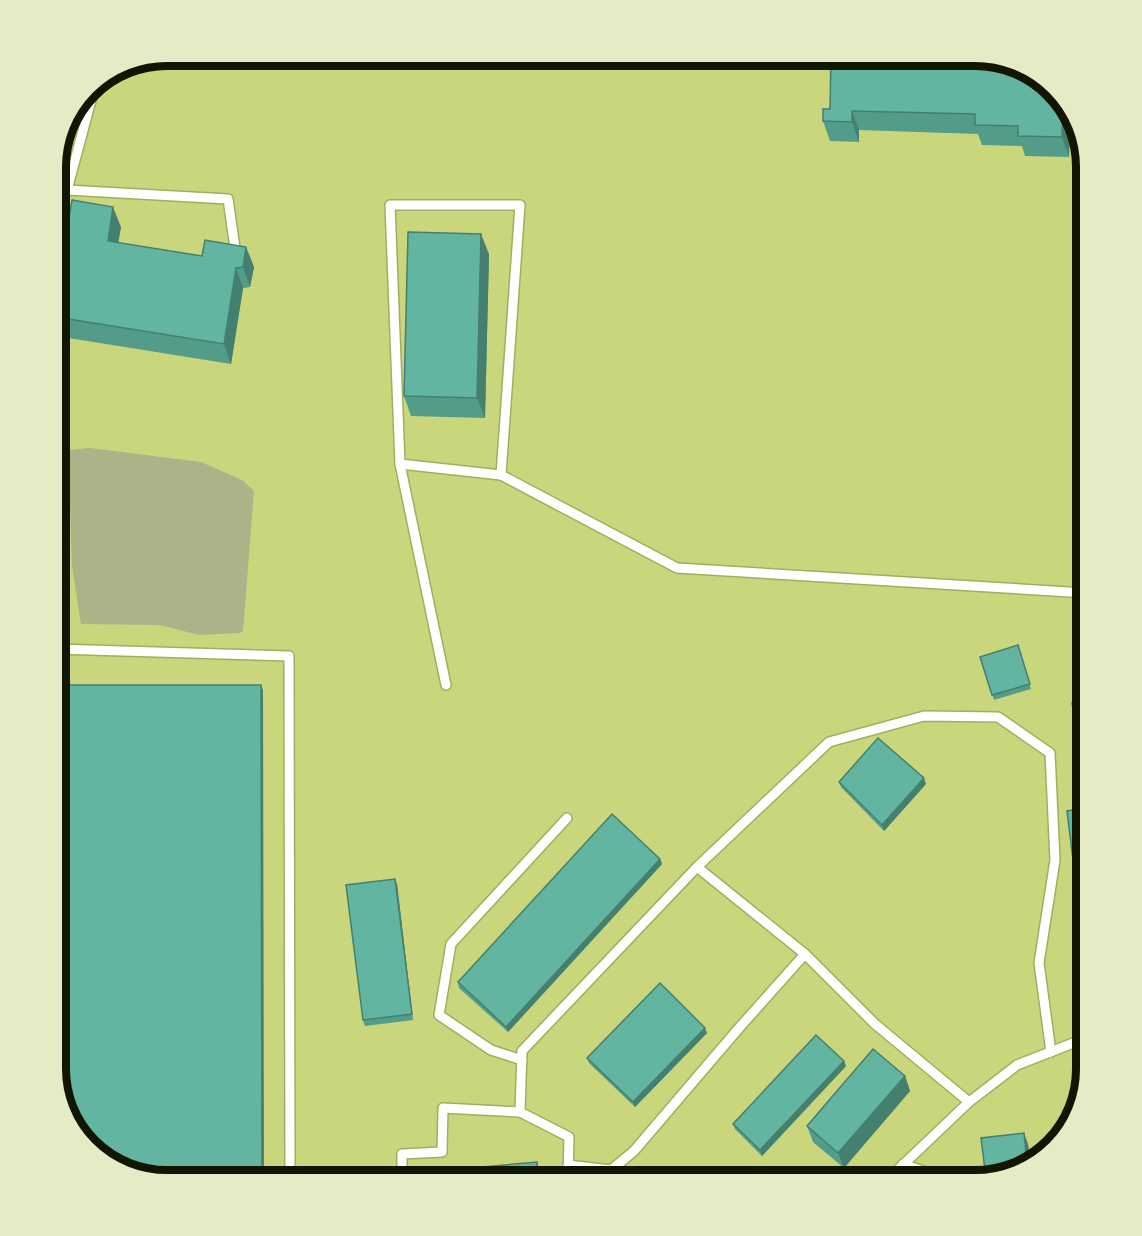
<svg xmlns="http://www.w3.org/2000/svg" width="1142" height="1236" font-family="'Source Sans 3',sans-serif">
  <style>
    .built { fill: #c9d67c }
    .green { fill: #acb388 }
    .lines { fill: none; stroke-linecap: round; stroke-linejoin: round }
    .lane-casing { stroke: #a3ae5d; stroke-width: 12 }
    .lane { stroke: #fff; stroke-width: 9 }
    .wall { fill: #549c8a }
    .shaded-wall { fill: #457f70 }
    .building { fill: #62b5a0; stroke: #457f70; stroke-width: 1.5 }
    .rim { fill: none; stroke: #121500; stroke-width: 8 }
  </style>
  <rect width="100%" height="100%" fill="#d5e18e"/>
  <path class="built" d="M 167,56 L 982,56 L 1025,67 L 1063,99 L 1086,167 L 1086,394 L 1085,395 L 1086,407 L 1086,582 L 1076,583 L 1079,606 L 1086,609 L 1086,1069 L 1075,1118 L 1043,1157 L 975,1180 L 167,1180 L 56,1069 L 56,159 L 67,117 L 93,83 Z"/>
  <path class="green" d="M 90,448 L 201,462 L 242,480 L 254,491 L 243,631 L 239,633 L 199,635 L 160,625 L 81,624 L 72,566 L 68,450 Z"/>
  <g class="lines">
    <defs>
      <g id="lane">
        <path d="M 56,188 L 67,190 L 96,82"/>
        <path d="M 67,190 L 228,199 L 236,255"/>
        <path d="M 400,464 L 501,475"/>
        <path d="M 56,649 L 289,656 L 290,1180"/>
        <path d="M 446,685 L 400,464 L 390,205 L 520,205 L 501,475 L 677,568 L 1086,593"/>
        <path d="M 697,867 L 805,954 L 875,1024 L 969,1102"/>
        <path d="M 522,1060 L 491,1050 L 439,1015 L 451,944 L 567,818"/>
        <path d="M 903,1164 L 949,1180"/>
        <path d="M 568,1165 L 611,1170 L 634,1151 L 739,1028 L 805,954"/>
        <path d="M 611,1170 L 649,1180"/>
        <path d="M 402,1180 L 402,1154 L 442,1152 L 443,1108 L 520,1112"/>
        <path d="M 568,1180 L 569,1137 L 520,1112 L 522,1051 L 697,867 L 829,742 L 924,716 L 998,717 L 1050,753 L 1055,860 L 1039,963 L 1051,1052"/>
        <path d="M 849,1180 L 887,1180 L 969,1102 L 1017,1065 L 1086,1038"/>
      </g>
    </defs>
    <use href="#lane" class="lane-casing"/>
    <use href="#lane" class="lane"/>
  </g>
  <g class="wall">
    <path d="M 1063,99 L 1070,120 L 1069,157 L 1025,156 L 1022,146 L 982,145 L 978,134 L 859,130 L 859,142 L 830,141 L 823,121 L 823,109 Z"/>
    <path d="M 56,226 L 69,228 L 121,227 L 118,243 L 202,256 L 246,247 L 254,267 L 250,287 L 243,288 L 231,364 L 56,336 Z"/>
    <path d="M 489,254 L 485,418 L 411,416 L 404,396 Z"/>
    <path d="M 1018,645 L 1031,689 L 994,700 L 980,657 Z"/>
    <path d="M 839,782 L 926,784 L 884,831 L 841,787 Z"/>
    <path d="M 660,859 L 662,864 L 508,1032 L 459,988 L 458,982 Z"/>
    <path d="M 397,884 L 413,1020 L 365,1026 L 363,1020 Z"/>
    <path d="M 707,1033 L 635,1107 L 589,1063 L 587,1058 Z"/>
    <path d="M 846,1066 L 762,1156 L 735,1129 L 733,1124 Z"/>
    <path d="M 905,1076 L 910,1091 L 844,1168 L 813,1142 L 807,1126 Z"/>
    <path d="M 1028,1144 L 1030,1162 L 987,1177 L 985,1170 Z"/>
  </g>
  <g class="shaded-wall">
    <path d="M 1063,99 L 1070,120 L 1069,157 L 1062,137 Z"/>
    <path d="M 852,111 L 859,130 L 859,142 L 852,122 Z"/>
    <path d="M 113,207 L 121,227 L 115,261 L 108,241 Z"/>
    <path d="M 481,234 L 489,254 L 485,418 L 477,398 Z"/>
    <path d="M 246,247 L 254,267 L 250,287 L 243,267 Z"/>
    <path d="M 236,268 L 243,288 L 231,364 L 224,344 Z"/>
    <path d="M 261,685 L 263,690 L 264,1180 L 262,1180 Z"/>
    <path d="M 924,778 L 926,784 L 884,831 L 882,825 Z"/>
    <path d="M 660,859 L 662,864 L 508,1032 L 506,1027 Z"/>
    <path d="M 395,879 L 397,884 L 413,1020 L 412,1014 Z"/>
    <path d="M 705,1028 L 707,1033 L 635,1107 L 633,1102 Z"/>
    <path d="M 844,1061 L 846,1066 L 762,1156 L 760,1150 Z"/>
    <path d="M 905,1076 L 910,1091 L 844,1168 L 838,1153 Z"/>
    <path d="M 1024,1133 L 1028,1144 L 1030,1162 L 1027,1163 Z"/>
    <path d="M 537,1162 L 538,1167 L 540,1180 L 538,1180 Z"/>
  </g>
  <g class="building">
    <path d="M 831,56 L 999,60 L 1025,67 L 1063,99 L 1062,137 L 1018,136 L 1018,126 L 975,125 L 975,114 L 852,111 L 852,122 L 823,121 L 823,109 L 830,109 Z"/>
    <path d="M 72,200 L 113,207 L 108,241 L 202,256 L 205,240 L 246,247 L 243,267 L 236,268 L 224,344 L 56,317 L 56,226 L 69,228 L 68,223 Z"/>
    <path d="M 408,232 L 481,234 L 477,398 L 404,396 Z"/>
    <path d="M 1018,645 L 1030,684 L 992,695 L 980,657 Z"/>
    <path d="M 56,685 L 261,685 L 262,1180 L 167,1180 L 118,1169 L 79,1137 L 56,1069 Z"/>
    <path d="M 1086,701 L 1086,744 L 1079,745 L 1072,703 Z"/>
    <path d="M 878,738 L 924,778 L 882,825 L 839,782 Z"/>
    <path d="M 1086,744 L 1086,799 L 1077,745 Z"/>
    <path d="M 1086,808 L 1086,966 L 1067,811 Z"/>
    <path d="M 612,814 L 660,859 L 506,1027 L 458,982 Z"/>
    <path d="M 395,879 L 412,1014 L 363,1020 L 346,885 Z"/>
    <path d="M 660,983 L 705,1028 L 633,1102 L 587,1058 Z"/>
    <path d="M 816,1035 L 844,1061 L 760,1150 L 733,1124 Z"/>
    <path d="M 873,1049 L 905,1076 L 838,1153 L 807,1126 Z"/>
    <path d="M 1024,1133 L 1027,1163 L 1015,1167 L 985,1170 L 981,1138 Z"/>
    <path d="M 537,1162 L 538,1180 L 415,1180 L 415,1173 Z"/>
  </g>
  <path d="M0 0H1142V1236H0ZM167 66H975A101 101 0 0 1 1076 167V1069A101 101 0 0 1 975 1170H167A101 101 0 0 1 66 1069V167A101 101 0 0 1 167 66Z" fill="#e5ebc4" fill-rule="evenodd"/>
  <path class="rim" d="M167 66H975A101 101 0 0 1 1076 167V1069A101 101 0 0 1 975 1170H167A101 101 0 0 1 66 1069V167A101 101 0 0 1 167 66Z"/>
</svg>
